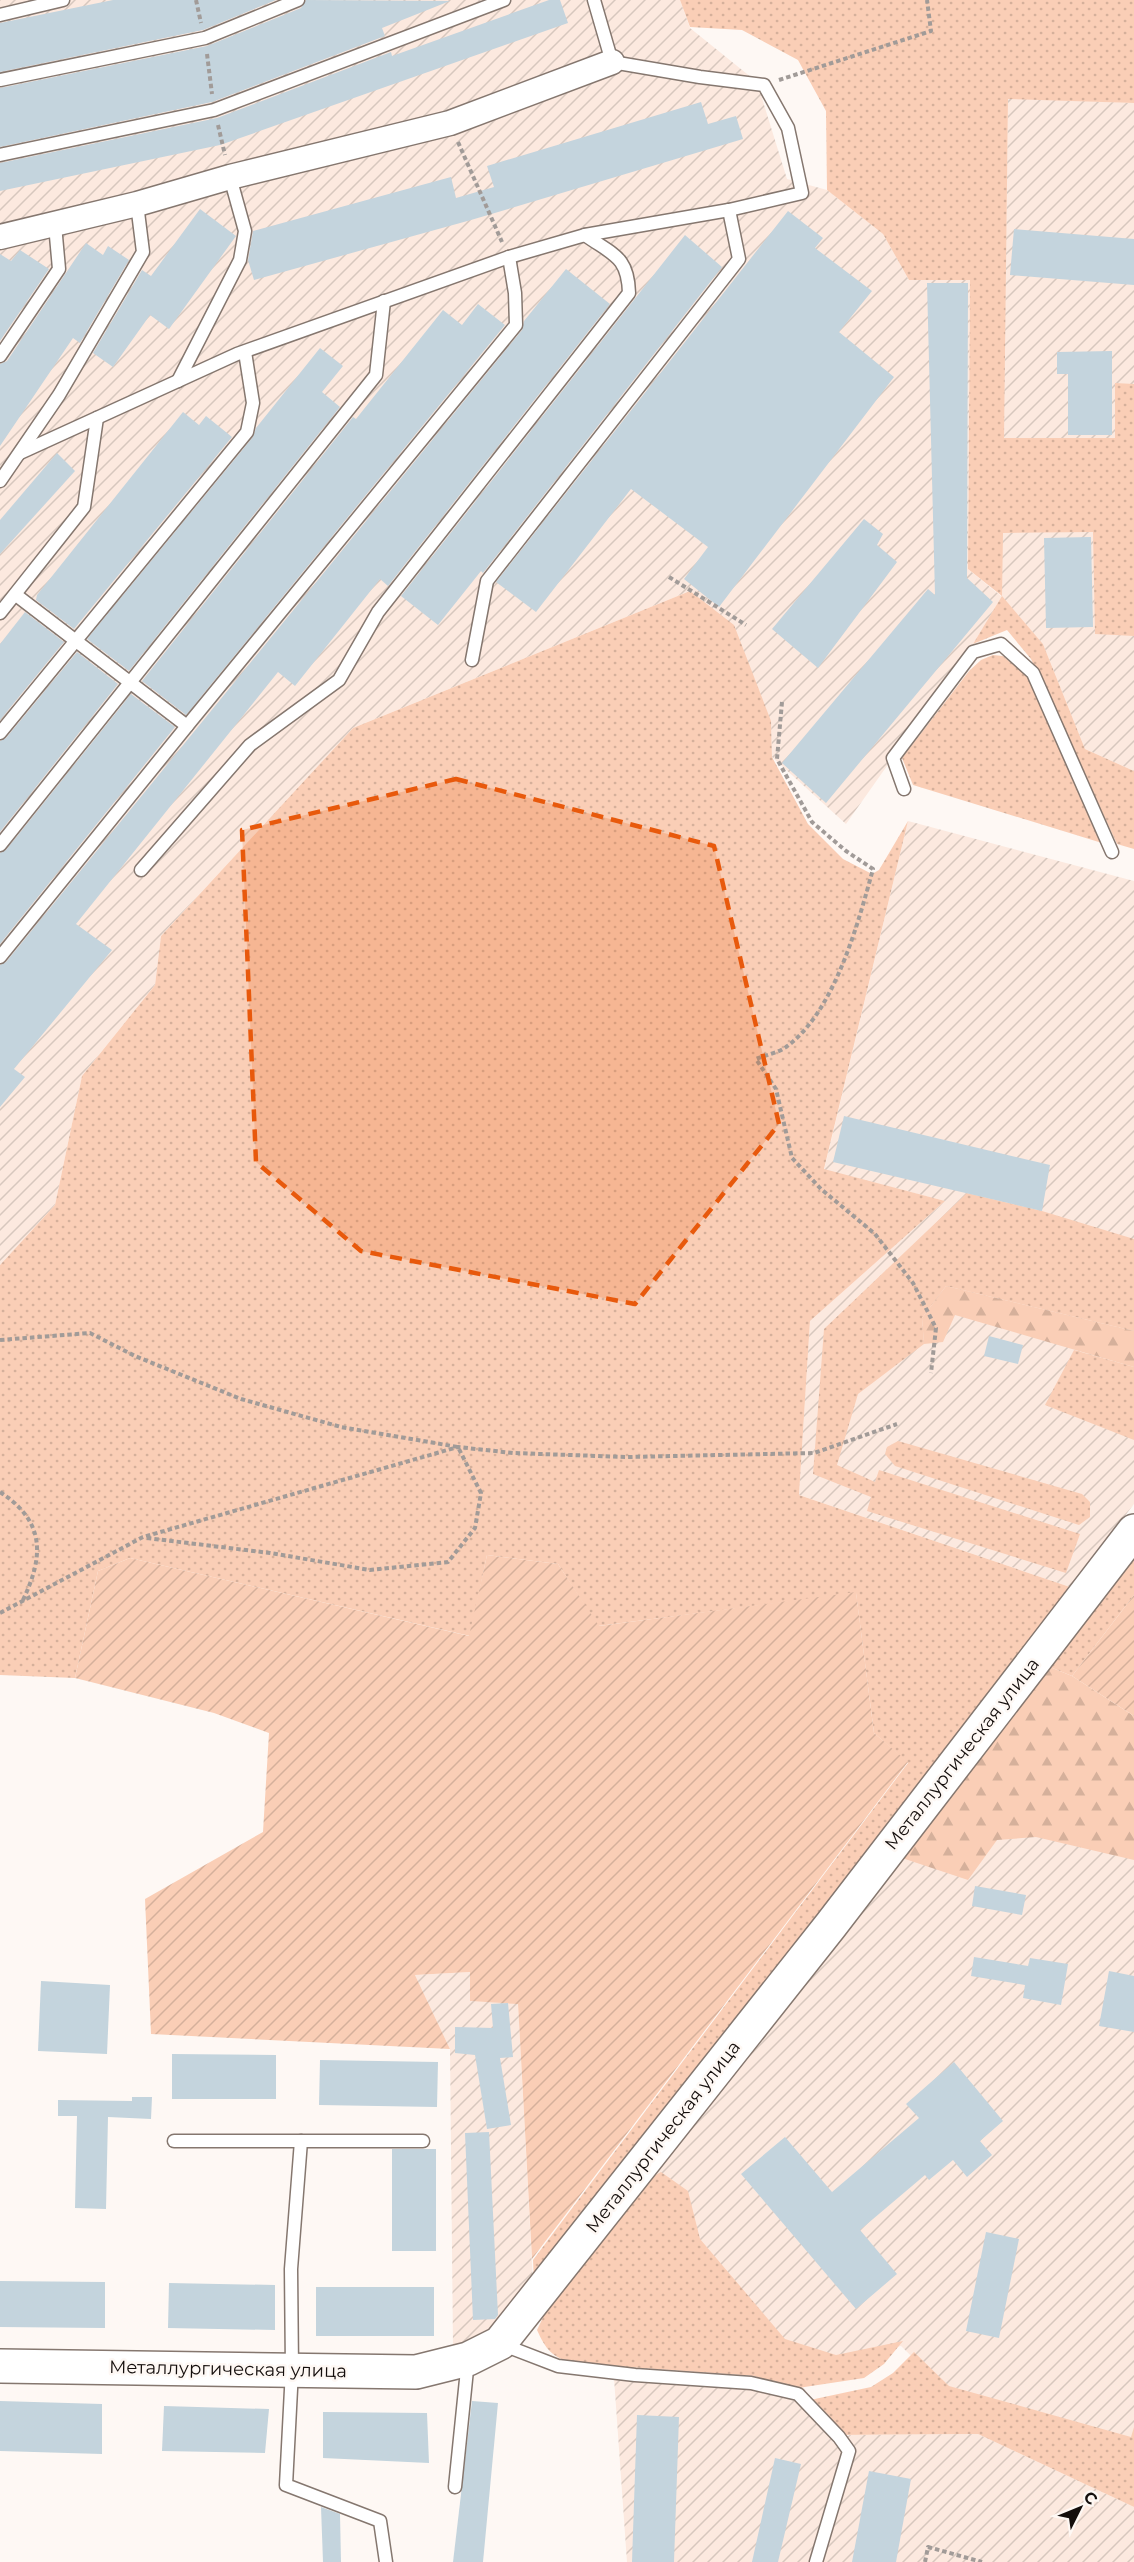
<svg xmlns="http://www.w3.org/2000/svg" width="1134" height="2562" font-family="Montserrat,sans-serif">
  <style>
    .industrial { fill: url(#industrial-furrows) }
    .grass { fill: url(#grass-dots) }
    .forest { fill: url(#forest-firs) }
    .garden { fill: url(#garden-furrows) }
    .building { fill: #c4d4dd }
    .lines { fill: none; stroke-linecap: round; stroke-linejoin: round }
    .lane-casing { stroke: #85776f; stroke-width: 15 }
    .street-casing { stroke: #85776f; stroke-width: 27 }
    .secondary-casing { stroke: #85776f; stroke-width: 36 }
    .path { stroke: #a19b98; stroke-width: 4; stroke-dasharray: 4.5 3; stroke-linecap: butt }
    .lane { stroke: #fff; stroke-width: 12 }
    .street { stroke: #fff; stroke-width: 24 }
    .secondary { stroke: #fff; stroke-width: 33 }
    .marked { fill: #e8590c; fill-opacity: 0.2; stroke: #e8590c; stroke-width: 4.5; stroke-dasharray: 12 8; stroke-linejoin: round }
    .labels { text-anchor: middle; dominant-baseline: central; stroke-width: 5; stroke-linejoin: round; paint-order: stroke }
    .street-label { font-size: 18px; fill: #140e0c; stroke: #fef8f4 }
  </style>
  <defs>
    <pattern id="industrial-furrows" width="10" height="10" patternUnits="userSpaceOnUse" patternTransform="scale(1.5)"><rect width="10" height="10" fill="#fce9df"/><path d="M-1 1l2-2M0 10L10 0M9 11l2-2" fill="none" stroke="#d7c7be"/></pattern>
    <pattern id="grass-dots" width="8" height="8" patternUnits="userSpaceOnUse" patternTransform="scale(1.5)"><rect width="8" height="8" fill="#faceb6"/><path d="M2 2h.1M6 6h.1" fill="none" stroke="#d5b09b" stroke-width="1.8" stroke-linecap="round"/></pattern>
    <pattern id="forest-firs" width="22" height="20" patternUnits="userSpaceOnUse" patternTransform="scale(1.5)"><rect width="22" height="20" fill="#faceb6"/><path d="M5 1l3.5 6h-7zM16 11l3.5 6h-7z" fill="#d5b09b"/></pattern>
    <pattern id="garden-furrows" width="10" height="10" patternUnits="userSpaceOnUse" patternTransform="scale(1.5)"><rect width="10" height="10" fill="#faceb6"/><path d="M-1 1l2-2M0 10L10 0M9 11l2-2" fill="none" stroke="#d5b09b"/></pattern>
  </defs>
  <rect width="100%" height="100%" fill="#fef8f4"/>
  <g class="industrial">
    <path d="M 0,0 L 680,0 L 690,28 L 757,82 L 787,179 L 827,190 L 883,234 L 909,280 L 970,279 L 968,569 L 1001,596 L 1008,98 L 1134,103 L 1134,771 L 1085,749 L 1043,644 L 1002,597 L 973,644 L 846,824 L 772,757 L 771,721 L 690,591 L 353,728 L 161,936 L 155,985 L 82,1076 L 55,1205 L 0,1265 Z"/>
    <path d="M 908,821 L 1134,881 L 1134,1504 L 1070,1587 L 799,1495 L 810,1321 L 945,1201 L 824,1170 Z"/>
    <path d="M 1033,1832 L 1134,1856 L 1134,2442 L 946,2390 L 901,2346 L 835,2361 L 787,2349 L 648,2179 L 899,1849 L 993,1835 Z"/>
    <path d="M 470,1972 L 470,2001 L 518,2003 L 533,2283 L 493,2333 L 453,2348 L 450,2049 L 415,1975 Z"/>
    <path d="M 613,2364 L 763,2377 L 803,2387 L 826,2421 L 833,2443 L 850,2435 L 978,2434 L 1134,2507 L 1134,2562 L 627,2562 Z"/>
  </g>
  <g class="grass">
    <path d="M 680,0 L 1134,0 L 1134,103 L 1008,99 L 1004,438 L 1115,438 L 1115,383 L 1134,384 L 1134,636 L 1095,634 L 1093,532 L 1003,533 L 1002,596 L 1043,644 L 1085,749 L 1134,771 L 1134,849 L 1117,844 L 1031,659 L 1007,630 L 973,644 L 1002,596 L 968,569 L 970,280 L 909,280 L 883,234 L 827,190 L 826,111 L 798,60 L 742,30 L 690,27 Z"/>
    <path d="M 690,591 L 734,625 L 771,721 L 772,757 L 808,824 L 843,859 L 872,874 L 879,870 L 908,821 L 824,1169 L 945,1201 L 810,1321 L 799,1495 L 1070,1587 L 534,2282 L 533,2260 L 908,1763 L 874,1733 L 856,1593 L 598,1626 L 558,1564 L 487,1555 L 470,1636 L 130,1558 L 98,1571 L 75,1678 L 0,1675 L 0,1265 L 55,1205 L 82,1076 L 155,985 L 161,936 L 353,728 Z"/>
    <path d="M 993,655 L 1003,656 L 1029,678 L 1102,843 L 913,785 L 902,758 L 969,671 L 981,660 Z"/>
    <path d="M 967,1193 L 1042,1211 L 1134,1239 L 1134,1331 L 946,1286 L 922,1318 L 924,1344 L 858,1394 L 837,1465 L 875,1482 L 879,1470 L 1080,1534 L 1066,1573 L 867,1511 L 871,1497 L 813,1474 L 824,1329 Z"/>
    <path d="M 1074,1350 L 1134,1367 L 1134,1440 L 1045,1405 Z"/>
    <path d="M 898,1441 L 1082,1494 L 1090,1502 L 1090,1517 L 1079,1525 L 895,1466 L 885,1454 L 887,1447 Z"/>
    <path d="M 1134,1548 L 1134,1595 L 1072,1676 L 1045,1665 Z"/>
    <path d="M 661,2172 L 688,2191 L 700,2239 L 785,2339 L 836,2355 L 903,2341 L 884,2364 L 864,2378 L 798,2388 L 754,2376 L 573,2363 C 552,2357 546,2350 537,2330 L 549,2305 L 648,2179 Z"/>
    <path d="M 914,2352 L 949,2386 L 1131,2437 L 1134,2427 L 1134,2507 L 978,2434 L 833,2435 L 810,2400 L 871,2387 L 893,2373 Z"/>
  </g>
  <g class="forest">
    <path d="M 946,1286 L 1134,1331 L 1134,1367 L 955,1315 L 943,1342 L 924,1344 L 922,1318 Z"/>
    <path d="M 1045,1665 L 1072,1676 L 1134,1716 L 1134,1860 L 1036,1837 L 997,1840 L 968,1880 L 899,1857 Z"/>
  </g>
  <g class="garden">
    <path d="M 487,1555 L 558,1564 L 599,1626 L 856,1592 L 874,1733 L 908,1762 L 532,2259 L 518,2004 L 470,2001 L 470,1972 L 415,1975 L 450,2049 L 151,2034 L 145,1899 L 263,1832 L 269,1733 L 214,1713 L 75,1678 L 98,1571 L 130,1558 L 469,1636 Z"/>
    <path d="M 1134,1595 L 1134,1716 L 1072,1676 Z"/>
  </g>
  <g class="building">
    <path d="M 113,0 L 276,0 L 203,30 L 0,72 L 0,23 Z"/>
    <path d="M 306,0 L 450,1 L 382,28 L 385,36 L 212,102 L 0,147 L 0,88 L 207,46 L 301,8 Z"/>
    <path d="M 549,0 L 560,0 L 568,23 L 220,145 L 0,191 L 0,163 L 217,118 L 391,52 L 392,56 Z"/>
    <path d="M 701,102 L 708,124 L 736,116 L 743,139 L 471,220 L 254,280 L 248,260 L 253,231 L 451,177 L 456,198 L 494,187 L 487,166 Z"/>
    <path d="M 200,209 L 236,236 L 169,329 L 150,315 L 113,367 L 93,353 L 142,270 L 151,276 Z"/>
    <path d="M 788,211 L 823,238 L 815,248 L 872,291 L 839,332 L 894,377 L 719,607 L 684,579 L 708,547 L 631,489 L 536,612 L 496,582 Z"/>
    <path d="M 1014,229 L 1134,239 L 1134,285 L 1010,275 Z"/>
    <path d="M 685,235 L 722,267 L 483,573 L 481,571 L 438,625 L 401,596 Z"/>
    <path d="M 86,243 L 103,255 L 108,246 L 129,260 L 80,343 L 73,338 L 0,446 L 0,364 L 7,361 Z"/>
    <path d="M 20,250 L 49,269 L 0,341 L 0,254 L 11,261 Z"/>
    <path d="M 566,269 L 610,304 L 388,586 L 380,579 L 295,686 L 278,672 L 76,924 L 112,950 L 14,1069 L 25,1077 L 0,1107 L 0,965 L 6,962 L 522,330 L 524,321 Z"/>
    <path d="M 927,283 L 968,283 L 967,578 L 993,602 L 826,803 L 782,763 L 928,589 L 935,595 Z"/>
    <path d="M 478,304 L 505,325 L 186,715 L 142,681 L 353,417 L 356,419 L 443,310 L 462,325 Z"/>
    <path d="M 320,348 L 343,366 L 322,392 L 340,407 L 129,671 L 87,639 L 253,437 L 256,428 Z"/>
    <path d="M 1112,351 L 1112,435 L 1068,435 L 1068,374 L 1057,374 L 1057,352 Z"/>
    <path d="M 183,412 L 199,425 L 206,416 L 232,437 L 74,629 L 36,600 L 37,595 Z"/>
    <path d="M 57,453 L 75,471 L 0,554 L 0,520 Z"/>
    <path d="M 864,519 L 883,534 L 877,545 L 897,562 L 818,668 L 772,629 Z"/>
    <path d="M 1091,537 L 1093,627 L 1046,628 L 1044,538 Z"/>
    <path d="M 25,612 L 64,642 L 0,720 L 0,644 Z"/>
    <path d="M 77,652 L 118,684 L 0,832 L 0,741 L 6,738 Z"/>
    <path d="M 131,694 L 175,727 L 0,944 L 0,853 L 6,850 Z"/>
    <path d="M 844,1116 L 1050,1165 L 1042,1211 L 833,1162 Z"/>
    <path d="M 989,1336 L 1023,1345 L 1018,1364 L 984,1356 Z"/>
    <path d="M 975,1886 L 1026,1895 L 1022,1915 L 972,1906 Z"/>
    <path d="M 974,1957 L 1028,1966 L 1030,1958 L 1068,1964 L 1061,2005 L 1023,1998 L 1025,1985 L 971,1976 Z"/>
    <path d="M 1109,1971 L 1134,1976 L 1134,2032 L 1099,2026 Z"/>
    <path d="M 41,1981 L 110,1985 L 107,2054 L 38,2051 Z"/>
    <path d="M 508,2003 L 513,2057 L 500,2058 L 511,2125 L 487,2129 L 475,2055 L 455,2053 L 455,2027 L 493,2028 L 491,2004 Z"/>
    <path d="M 172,2054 L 276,2055 L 276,2099 L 172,2099 Z"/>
    <path d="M 320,2060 L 438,2062 L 437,2107 L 319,2105 Z"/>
    <path d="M 954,2062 L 1003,2121 L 980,2141 L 992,2155 L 967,2177 L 953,2160 L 929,2180 L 925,2175 L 860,2230 L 897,2274 L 856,2309 L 741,2174 L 785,2137 L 832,2192 L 919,2118 L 906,2104 Z"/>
    <path d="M 132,2097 L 152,2097 L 151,2119 L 108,2117 L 106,2209 L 75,2208 L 77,2116 L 58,2116 L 58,2100 L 132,2101 Z"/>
    <path d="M 489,2132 L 498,2315 L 495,2319 L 473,2320 L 465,2133 Z"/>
    <rect x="392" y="2149" width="44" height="102"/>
    <path d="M 986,2232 L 1019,2239 L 999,2338 L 966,2331 Z"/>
    <path d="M 0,2281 L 105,2282 L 105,2328 L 0,2327 Z"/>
    <path d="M 169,2283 L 275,2285 L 275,2330 L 168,2328 Z"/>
    <rect x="316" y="2287" width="118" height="49"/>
    <path d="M 0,2401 L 102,2404 L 102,2454 L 0,2451 Z"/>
    <path d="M 472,2401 L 498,2403 L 483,2562 L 453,2562 Z"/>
    <path d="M 164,2406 L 269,2409 L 265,2453 L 162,2451 Z"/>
    <path d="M 323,2412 L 427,2413 L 429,2463 L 323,2458 Z"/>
    <path d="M 637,2415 L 679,2417 L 674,2562 L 632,2562 Z"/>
    <path d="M 775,2458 L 801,2464 L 778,2562 L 752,2562 Z"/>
    <path d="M 869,2471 L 911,2479 L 896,2562 L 852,2562 Z"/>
    <path d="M 321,2507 L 340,2514 L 341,2562 L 323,2562 Z"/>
  </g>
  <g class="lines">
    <defs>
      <g id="lane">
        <path d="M 0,15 L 63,0"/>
        <path d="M 0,80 L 205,38 L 298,0"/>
        <path d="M 0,155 L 214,110 L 504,0"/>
        <path d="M 0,356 L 59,269 L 55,225"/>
        <path d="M 178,381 L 240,260 L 245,231 L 230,177"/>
        <path d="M 20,453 L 237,354 L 509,257 L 585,235 L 729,210 L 802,193 L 788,128 L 764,85 L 700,77 L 612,62 L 594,0"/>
        <path d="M 0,481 L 59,395 L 143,252 L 137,204"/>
        <path d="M 16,595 L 187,726 L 516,325 L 515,293 L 509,257"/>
        <path d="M 0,613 L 84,507 L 97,418"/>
        <path d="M 472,660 L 487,581 L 739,259 L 729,210"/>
        <path d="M 0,733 L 247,432 L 253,403 L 245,352"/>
        <path d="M 904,789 L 893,758 L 973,652 L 1001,644 L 1033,673 L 1112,852"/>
        <path d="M 0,845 L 376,375 L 384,301"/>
        <path d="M 141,870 L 250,745 L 339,680 L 378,612 L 629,293 C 628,256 613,255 585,235"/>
        <path d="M 0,957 L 187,726"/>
        <path d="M 174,2141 L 423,2141"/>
        <path d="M 301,2141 L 291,2269 L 292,2370 L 286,2485 L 380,2521 L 386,2562"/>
        <path d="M 501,2344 L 558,2366 L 635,2375 L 751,2383 L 798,2394 L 839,2437 L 849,2451 L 816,2562"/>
        <path d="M 455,2487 L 468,2360"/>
      </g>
      <path id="street" d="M 0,237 L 137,204 L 230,177 L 450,123 L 612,62"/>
      <path id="secondary" d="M 0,2366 L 416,2372 L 468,2359 L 500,2343 L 831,1925 L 1134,1531"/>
    </defs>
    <use href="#lane" class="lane-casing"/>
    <use href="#street" class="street-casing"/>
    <use href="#secondary" class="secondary-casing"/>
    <g class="path">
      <path d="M 196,0 L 201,23"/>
      <path d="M 207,54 L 212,94"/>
      <path d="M 779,80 L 931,31 L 927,0"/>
      <path d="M 218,125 L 225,155"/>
      <path d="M 458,142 L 502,242"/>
      <path d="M 669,577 L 746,625"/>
      <path d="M 782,702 L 777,759 L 812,822 L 846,851 L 873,869 C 858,924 834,1013 786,1047 C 778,1053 765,1055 756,1059 L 776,1089 L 792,1158 L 821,1189 L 875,1234 L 913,1283 L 936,1328 L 931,1373"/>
      <path d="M 0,1340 L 90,1333 L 135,1356 L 241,1399 L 341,1427 L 458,1447 L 481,1493 L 475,1528 L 448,1562 L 370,1570 L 270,1553 L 147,1538"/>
      <path d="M 0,1492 C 46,1522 44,1557 22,1602"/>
      <path d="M 0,1613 L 143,1537 L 458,1447 L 513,1453 L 627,1457 L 814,1453 L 897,1424"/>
      <path d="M 925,2562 L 928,2547 L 982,2562"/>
    </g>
    <use href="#lane" class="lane"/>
    <use href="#street" class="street"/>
    <use href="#secondary" class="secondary"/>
  </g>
  <path class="marked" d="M 456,779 L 714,846 L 779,1124 L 635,1304 L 361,1251 L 256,1162 L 242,830 Z"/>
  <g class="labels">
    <g class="street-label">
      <text transform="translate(962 1754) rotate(-52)">Металлургическая улица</text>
      <text transform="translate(663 2137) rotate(-52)">Металлургическая улица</text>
      <text transform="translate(228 2369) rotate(1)">Металлургическая улица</text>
    </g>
  </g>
  <g transform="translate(1080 2508) rotate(47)" stroke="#fef8f4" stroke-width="4.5" paint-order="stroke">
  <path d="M0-4.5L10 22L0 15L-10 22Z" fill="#140e0c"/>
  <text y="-9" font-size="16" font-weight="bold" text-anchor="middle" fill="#140e0c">С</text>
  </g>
</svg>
